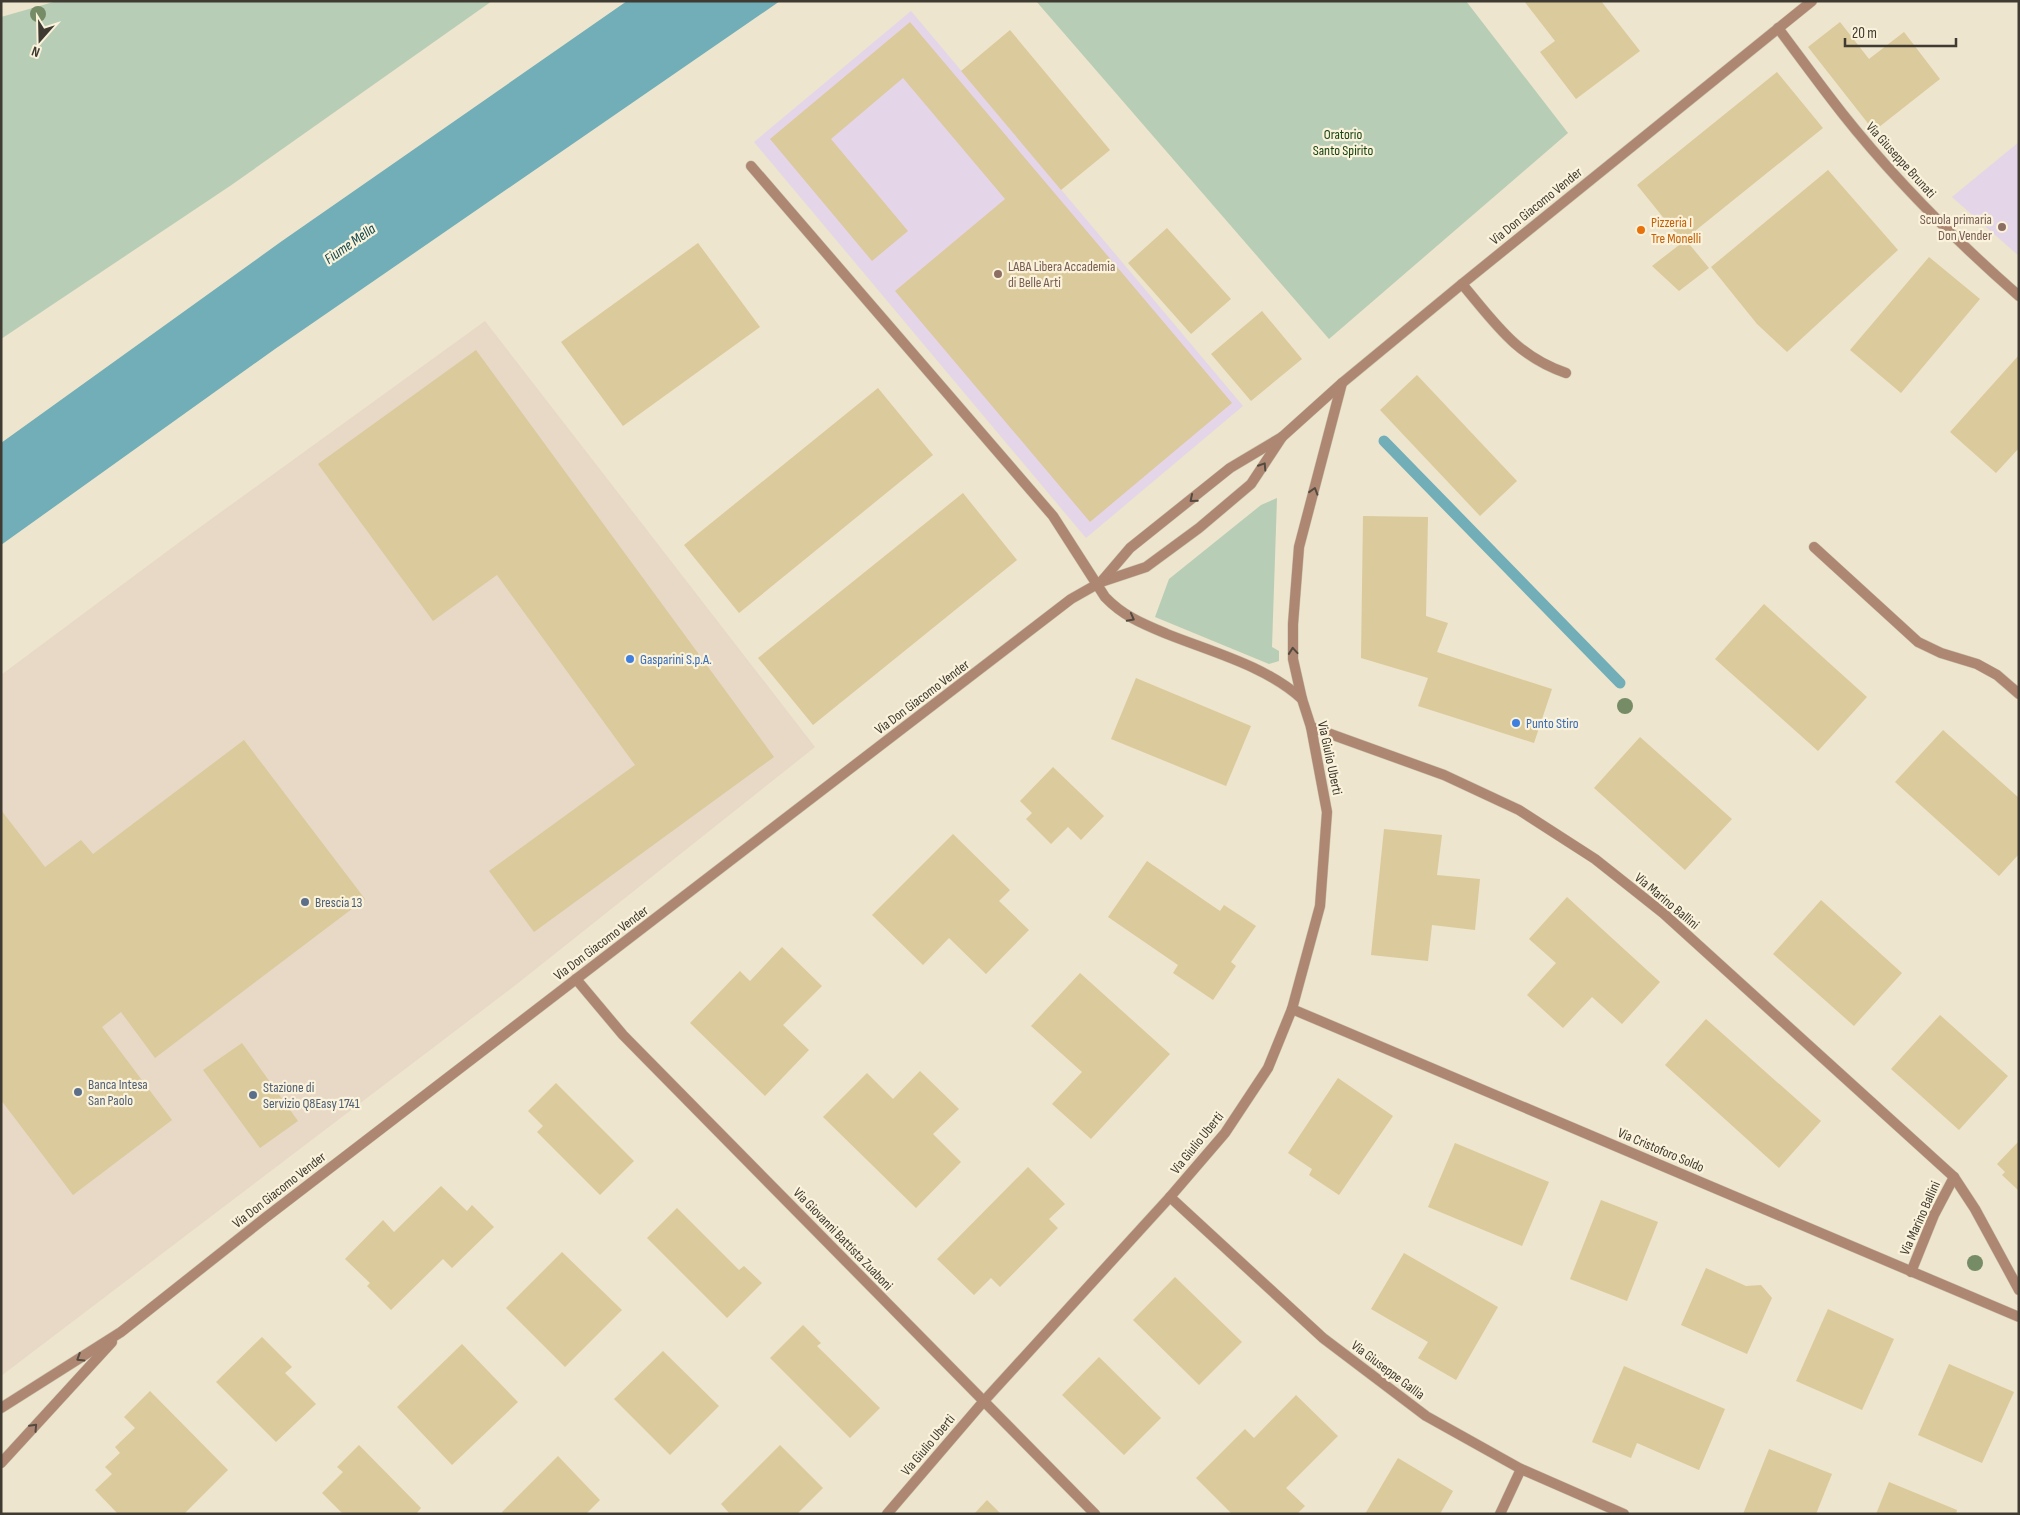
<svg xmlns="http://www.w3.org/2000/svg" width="2020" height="1515" font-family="'Sofia Sans Condensed',sans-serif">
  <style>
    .commercial { fill: #e8d8c6 }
    .education { fill: #e5d5e8 }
    .green { fill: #b8cdb5 }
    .water { fill: #71aeb8 }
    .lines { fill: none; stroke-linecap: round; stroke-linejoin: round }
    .stream { stroke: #71aeb8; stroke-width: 11 }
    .building { fill: #dbca9b }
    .service-casing { stroke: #cac3ae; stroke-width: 11 }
    .minor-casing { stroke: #cac3ae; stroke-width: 11 }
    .tertiary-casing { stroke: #cac3ae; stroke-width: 11 }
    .service { stroke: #ae8773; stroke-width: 10 }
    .minor { stroke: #ae8773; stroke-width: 10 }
    .tertiary { stroke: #ae8773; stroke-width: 10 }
    .tree { fill: #768c66 }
    .oneway { stroke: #554a3f }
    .education-dot { fill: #8d6e63; stroke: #faf2da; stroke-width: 2 }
    .food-dot { fill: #e8710a; stroke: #faf2da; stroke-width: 2 }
    .shop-dot { fill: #3f7fe0; stroke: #faf2da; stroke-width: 2 }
    .service-dot { fill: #5c6f8a; stroke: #faf2da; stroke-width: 2 }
    .labels { text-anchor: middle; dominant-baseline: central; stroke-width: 4.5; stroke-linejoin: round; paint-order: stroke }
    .park-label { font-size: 14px; fill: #154411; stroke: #faf2da }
    .street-label { font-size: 14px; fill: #3f3b32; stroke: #faf2da }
    .education-label { font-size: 14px; fill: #785e54; stroke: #faf2da; text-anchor: end }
    .food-label { font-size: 14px; fill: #c56008; stroke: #faf2da; text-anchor: start }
    .shop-label { font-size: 14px; fill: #366cbe; stroke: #faf2da; text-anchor: start }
    .service-label { font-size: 14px; fill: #4e5e75; stroke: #faf2da; text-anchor: start }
    .water-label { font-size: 15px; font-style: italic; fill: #114951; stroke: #faf2da }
  </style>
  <rect width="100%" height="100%" fill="#ede5cd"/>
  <path class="commercial" d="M 485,321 L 815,747 L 513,987 L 1,1376 L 1,675 L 181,541 Z"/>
  <g class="education">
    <path d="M 911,11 L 1243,406 L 1086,538 L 754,142 Z"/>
    <path d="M 2019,142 L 2019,256 L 1952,197 Z"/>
  </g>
  <g class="green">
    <path d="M 57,1 L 492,1 L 230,186 L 1,339 L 1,17 Z"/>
    <path d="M 1036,1 L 1466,1 L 1568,133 L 1329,339 Z"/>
    <path d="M 1277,498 L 1272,647 L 1279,651 L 1279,661 L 1269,664 L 1155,617 L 1169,579 L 1261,505 Z"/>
  </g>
  <path class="water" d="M 627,1 L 780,1 L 275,349 L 1,545 L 1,443 L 282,241 Z"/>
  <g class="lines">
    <path class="stream" d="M 1384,441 L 1620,683"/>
  </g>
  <g class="building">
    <path d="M 1524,1 L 1601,1 L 1640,51 L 1576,99 L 1540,52 L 1555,41 Z"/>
    <path d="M 910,22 L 1232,403 L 1090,522 L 895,291 L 1005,199 L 903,78 L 831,139 L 908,231 L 872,261 L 770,139 Z"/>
    <path d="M 1840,22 L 1869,59 L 1904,32 L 1940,79 L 1874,131 L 1808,47 Z"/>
    <path d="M 1010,30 L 1110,150 L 1061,190 L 961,71 Z"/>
    <path d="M 1777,72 L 1823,128 L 1685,239 L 1709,268 L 1679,291 L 1652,266 L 1683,242 L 1637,185 Z"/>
    <path d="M 1828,170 L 1898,250 L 1787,352 L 1757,324 L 1711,267 Z"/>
    <path d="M 1167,228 L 1231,299 L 1191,334 L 1128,263 Z"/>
    <path d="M 698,243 L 760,327 L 623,426 L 561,342 Z"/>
    <path d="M 1929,257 L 1980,299 L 1901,393 L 1850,350 Z"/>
    <path d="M 1262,311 L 1302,359 L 1251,401 L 1211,354 Z"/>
    <path d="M 476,350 L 774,757 L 534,932 L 489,871 L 635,765 L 497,575 L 433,621 L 318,464 Z"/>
    <path d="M 2019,355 L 2019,448 L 1996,473 L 1950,432 Z"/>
    <path d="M 1417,375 L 1517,481 L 1480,516 L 1380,410 Z"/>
    <path d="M 878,388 L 933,455 L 739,613 L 684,545 Z"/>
    <path d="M 963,493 L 1017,560 L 813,725 L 758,658 Z"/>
    <path d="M 1363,516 L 1428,517 L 1426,616 L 1448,623 L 1437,652 L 1552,689 L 1534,743 L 1418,706 L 1428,678 L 1361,658 Z"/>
    <path d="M 1764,604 L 1867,697 L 1818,751 L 1715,659 Z"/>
    <path d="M 1136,678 L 1251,726 L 1226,786 L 1111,739 Z"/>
    <path d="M 1943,730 L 2019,798 L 2019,854 L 1999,876 L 1895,782 Z"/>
    <path d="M 1640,737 L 1732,819 L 1685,870 L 1594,788 Z"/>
    <path d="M 244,740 L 365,899 L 155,1058 L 121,1012 L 102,1027 L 172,1120 L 73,1195 L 1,1100 L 1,810 L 45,867 L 81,840 L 93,854 Z"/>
    <path d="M 1053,767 L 1104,816 L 1081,840 L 1068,827 L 1051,844 L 1026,819 L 1032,813 L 1020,801 Z"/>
    <path d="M 1384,829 L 1442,835 L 1437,875 L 1480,879 L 1475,930 L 1432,925 L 1428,961 L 1371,955 Z"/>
    <path d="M 953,834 L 1010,890 L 999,901 L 1029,930 L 986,974 L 949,938 L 923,965 L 872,915 Z"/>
    <path d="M 1147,861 L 1220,911 L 1224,905 L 1256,926 L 1231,962 L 1236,966 L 1213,1000 L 1173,973 L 1178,965 L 1108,917 Z"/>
    <path d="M 1567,897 L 1660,982 L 1622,1024 L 1592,997 L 1563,1028 L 1527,995 L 1556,963 L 1529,939 Z"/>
    <path d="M 1821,900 L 1902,973 L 1854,1026 L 1773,954 Z"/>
    <path d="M 782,947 L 822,986 L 783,1025 L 809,1050 L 765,1096 L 690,1023 L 740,971 L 750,981 Z"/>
    <path d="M 1080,973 L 1170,1054 L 1091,1139 L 1052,1104 L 1082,1072 L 1031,1026 Z"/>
    <path d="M 1940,1015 L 2008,1076 L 1959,1130 L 1891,1069 Z"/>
    <path d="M 1706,1019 L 1821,1121 L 1779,1168 L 1665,1065 Z"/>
    <path d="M 242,1043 L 298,1121 L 260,1148 L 203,1070 Z"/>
    <path d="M 920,1071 L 959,1109 L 933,1134 L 961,1162 L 916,1208 L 823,1117 L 867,1073 L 893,1099 Z"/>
    <path d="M 1338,1078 L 1393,1116 L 1339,1195 L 1309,1175 L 1312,1169 L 1288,1153 Z"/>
    <path d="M 556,1083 L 634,1161 L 600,1195 L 537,1132 L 543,1126 L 528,1111 Z"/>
    <path d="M 2019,1141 L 2019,1191 L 2002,1175 L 2005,1172 L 1997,1164 Z"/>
    <path d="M 1455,1143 L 1549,1182 L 1522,1246 L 1428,1207 Z"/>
    <path d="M 1028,1167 L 1065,1204 L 1049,1219 L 1058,1228 L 1000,1287 L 991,1278 L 974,1295 L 937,1259 Z"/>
    <path d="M 441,1186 L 467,1211 L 472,1205 L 494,1227 L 452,1268 L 443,1259 L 391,1310 L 367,1286 L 370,1283 L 345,1259 L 383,1220 L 394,1232 Z"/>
    <path d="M 1601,1200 L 1658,1222 L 1627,1301 L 1570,1279 Z"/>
    <path d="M 677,1208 L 739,1270 L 744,1266 L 762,1283 L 727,1318 L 647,1238 Z"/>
    <path d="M 562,1252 L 622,1310 L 565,1367 L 506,1308 Z"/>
    <path d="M 1404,1253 L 1498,1307 L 1456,1380 L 1418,1358 L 1428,1342 L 1371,1309 Z"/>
    <path d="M 1706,1268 L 1746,1286 L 1761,1285 L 1772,1298 L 1747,1354 L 1681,1325 Z"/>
    <path d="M 1175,1277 L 1242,1342 L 1199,1385 L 1133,1320 Z"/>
    <path d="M 1828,1309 L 1894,1339 L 1862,1410 L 1796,1381 Z"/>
    <path d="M 803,1325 L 821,1343 L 817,1346 L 880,1408 L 850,1438 L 770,1358 Z"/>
    <path d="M 262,1337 L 292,1367 L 285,1373 L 316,1404 L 276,1442 L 216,1382 Z"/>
    <path d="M 462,1344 L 518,1402 L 452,1465 L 397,1407 Z"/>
    <path d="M 663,1351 L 719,1406 L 670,1455 L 614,1399 Z"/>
    <path d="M 1099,1357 L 1161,1418 L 1124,1455 L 1062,1395 Z"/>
    <path d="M 1949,1364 L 2014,1392 L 1982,1463 L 1918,1435 Z"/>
    <path d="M 1624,1366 L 1725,1409 L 1699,1470 L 1637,1443 L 1631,1458 L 1592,1442 Z"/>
    <path d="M 150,1391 L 228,1470 L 184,1514 L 118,1514 L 95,1490 L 112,1474 L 105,1467 L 120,1453 L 115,1447 L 135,1428 L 124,1417 Z"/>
    <path d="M 1296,1395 L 1338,1436 L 1286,1488 L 1305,1506 L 1297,1514 L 1232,1514 L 1196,1478 L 1245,1429 L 1254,1438 Z"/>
    <path d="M 359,1445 L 421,1508 L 416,1514 L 343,1514 L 322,1493 L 343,1472 L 337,1467 Z"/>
    <path d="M 780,1445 L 823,1488 L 797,1514 L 730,1514 L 721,1504 Z"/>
    <path d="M 1769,1449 L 1832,1474 L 1816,1514 L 1743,1514 Z"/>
    <path d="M 558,1456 L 600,1500 L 586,1514 L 503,1514 L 502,1512 Z"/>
    <path d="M 1398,1458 L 1453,1491 L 1440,1514 L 1365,1514 Z"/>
    <path d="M 1889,1482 L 1957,1510 L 1956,1514 L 1876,1514 Z"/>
    <path d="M 987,1500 L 1001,1514 L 974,1514 Z"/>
  </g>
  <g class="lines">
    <defs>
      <g id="service">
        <path d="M 1462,284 C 1495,323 1516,356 1566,373"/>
        <path d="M 1814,547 L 1918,642 L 1941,653 L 1977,664 L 1997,675 L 2019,694"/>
      </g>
      <g id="minor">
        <path d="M 1778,28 C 1799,56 1820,85 1842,113 C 1895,180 1955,240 2019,296"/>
        <path d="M 751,166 L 1053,516 L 1105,597 C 1123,616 1143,624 1167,634 C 1212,652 1266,666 1302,699"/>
        <path d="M 1311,727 L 1444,775 L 1519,810 L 1595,859 L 1663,913 L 1954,1177 L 1975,1209 L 2019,1290"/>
        <path d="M 576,979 L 623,1035 L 1095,1514"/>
        <path d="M 1292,1009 L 2019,1317"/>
        <path d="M 1170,1197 L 1323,1338 L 1426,1416 L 1521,1469 L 1624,1514"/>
        <path d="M 1911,1272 L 1934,1215 L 1954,1177"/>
        <path d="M 887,1514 L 983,1402 L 1170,1197 L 1225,1133 L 1268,1068 L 1292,1009 L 1320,906 L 1327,812 L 1311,727 L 1302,699 L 1293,659 L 1293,624 L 1299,547 L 1342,383"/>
        <path d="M 1500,1514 L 1521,1469"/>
      </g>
      <g id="tertiary">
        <path d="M 1101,582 L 1130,548 L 1230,468 L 1282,437 L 1342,383 L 1462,284 L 1812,1"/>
        <path d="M 1,1408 L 121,1332 L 265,1218 L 1071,599 L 1101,582 L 1146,567 L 1199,528 L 1251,484 L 1282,437"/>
        <path d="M 1,1463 L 112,1342"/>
      </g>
    </defs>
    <use href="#service" class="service-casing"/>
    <use href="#minor" class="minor-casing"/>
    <use href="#tertiary" class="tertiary-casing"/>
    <use href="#service" class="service"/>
    <use href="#minor" class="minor"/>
    <use href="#tertiary" class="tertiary"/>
  </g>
  <g class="tree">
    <circle cx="38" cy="14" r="8"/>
    <circle cx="1625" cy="706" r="8"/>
    <circle cx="1975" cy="1263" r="8"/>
  </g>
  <defs><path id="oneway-chevron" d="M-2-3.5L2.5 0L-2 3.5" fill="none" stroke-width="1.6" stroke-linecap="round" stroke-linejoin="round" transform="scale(1.25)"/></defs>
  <g class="oneway">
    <use href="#oneway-chevron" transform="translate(1263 466) rotate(-57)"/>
    <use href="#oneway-chevron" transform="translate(1314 491) rotate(-73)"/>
    <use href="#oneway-chevron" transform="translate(1193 499) rotate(140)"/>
    <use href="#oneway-chevron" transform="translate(1131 618) rotate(28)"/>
    <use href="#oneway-chevron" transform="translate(1293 651) rotate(-95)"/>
    <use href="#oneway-chevron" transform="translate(80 1358) rotate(148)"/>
    <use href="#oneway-chevron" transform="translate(34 1427) rotate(-47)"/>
  </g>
  <g class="education-dot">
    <circle cx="2002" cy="227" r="5"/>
    <circle cx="998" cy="274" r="5"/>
  </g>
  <circle class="food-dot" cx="1641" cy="230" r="5"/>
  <g class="shop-dot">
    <circle cx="630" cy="659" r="5"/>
    <circle cx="1516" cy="723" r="5"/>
  </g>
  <g class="service-dot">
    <circle cx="305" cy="902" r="5"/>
    <circle cx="78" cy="1092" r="5"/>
    <circle cx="253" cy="1095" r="5"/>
  </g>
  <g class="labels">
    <g class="park-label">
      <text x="1343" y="134">Oratorio<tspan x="1343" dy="16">Santo Spirito</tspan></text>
    </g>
    <g class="street-label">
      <text transform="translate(1901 160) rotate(48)">Via Giuseppe Brunati</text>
      <text transform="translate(1536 206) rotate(-39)">Via Don Giacomo Vender</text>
      <text transform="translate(922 697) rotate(-37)">Via Don Giacomo Vender</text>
      <text transform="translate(1330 758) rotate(78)">Via Giulio Uberti</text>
      <text transform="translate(1667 901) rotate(40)">Via Marino Ballini</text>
      <text transform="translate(601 943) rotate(-37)">Via Don Giacomo Vender</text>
      <text transform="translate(1197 1143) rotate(-51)">Via Giulio Uberti</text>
      <text transform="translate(1661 1150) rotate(23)">Via Cristoforo Soldo</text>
      <text transform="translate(279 1190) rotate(-38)">Via Don Giacomo Vender</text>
      <text transform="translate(1920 1218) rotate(-66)">Via Marino Ballini</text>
      <text transform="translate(843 1239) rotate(46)">Via Giovanni Battista Zuaboni</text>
      <text transform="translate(1388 1370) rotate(37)">Via Giuseppe Gallia</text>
      <text transform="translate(928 1445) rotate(-50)">Via Giulio Uberti</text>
    </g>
    <g class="education-label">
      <text x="1992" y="219">Scuola primaria<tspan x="1992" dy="16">Don Vender</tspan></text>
      <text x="1008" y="266" text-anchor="start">LABA Libera Accademia<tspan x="1008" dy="16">di Belle Arti</tspan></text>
    </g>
    <g class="food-label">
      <text x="1651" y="222">Pizzeria I<tspan x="1651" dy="16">Tre Monelli</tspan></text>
    </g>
    <g class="shop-label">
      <text x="640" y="659">Gasparini S.p.A.</text>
      <text x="1526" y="723">Punto Stiro</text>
    </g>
    <g class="service-label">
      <text x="315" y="902">Brescia 13</text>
      <text x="88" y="1084">Banca Intesa<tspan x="88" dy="16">San Paolo</tspan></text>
      <text x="263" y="1087">Stazione di<tspan x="263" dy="16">Servizio Q8Easy 1741</tspan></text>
    </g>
    <g class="water-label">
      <text transform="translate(350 244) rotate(-35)">Fiume Mella</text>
    </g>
  </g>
  <rect width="2020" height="1515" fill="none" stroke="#3f3b32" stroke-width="5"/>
  <g transform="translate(40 40) rotate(200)" stroke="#faf2da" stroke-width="4" paint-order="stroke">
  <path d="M0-4L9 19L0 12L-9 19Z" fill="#3f3b32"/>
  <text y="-8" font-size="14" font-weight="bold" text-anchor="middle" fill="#3f3b32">N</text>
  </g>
  <path d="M1845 38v8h111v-8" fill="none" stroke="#3f3b32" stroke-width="2.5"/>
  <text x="1852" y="38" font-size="15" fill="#3f3b32" stroke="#faf2da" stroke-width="4" paint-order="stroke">20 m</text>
</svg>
